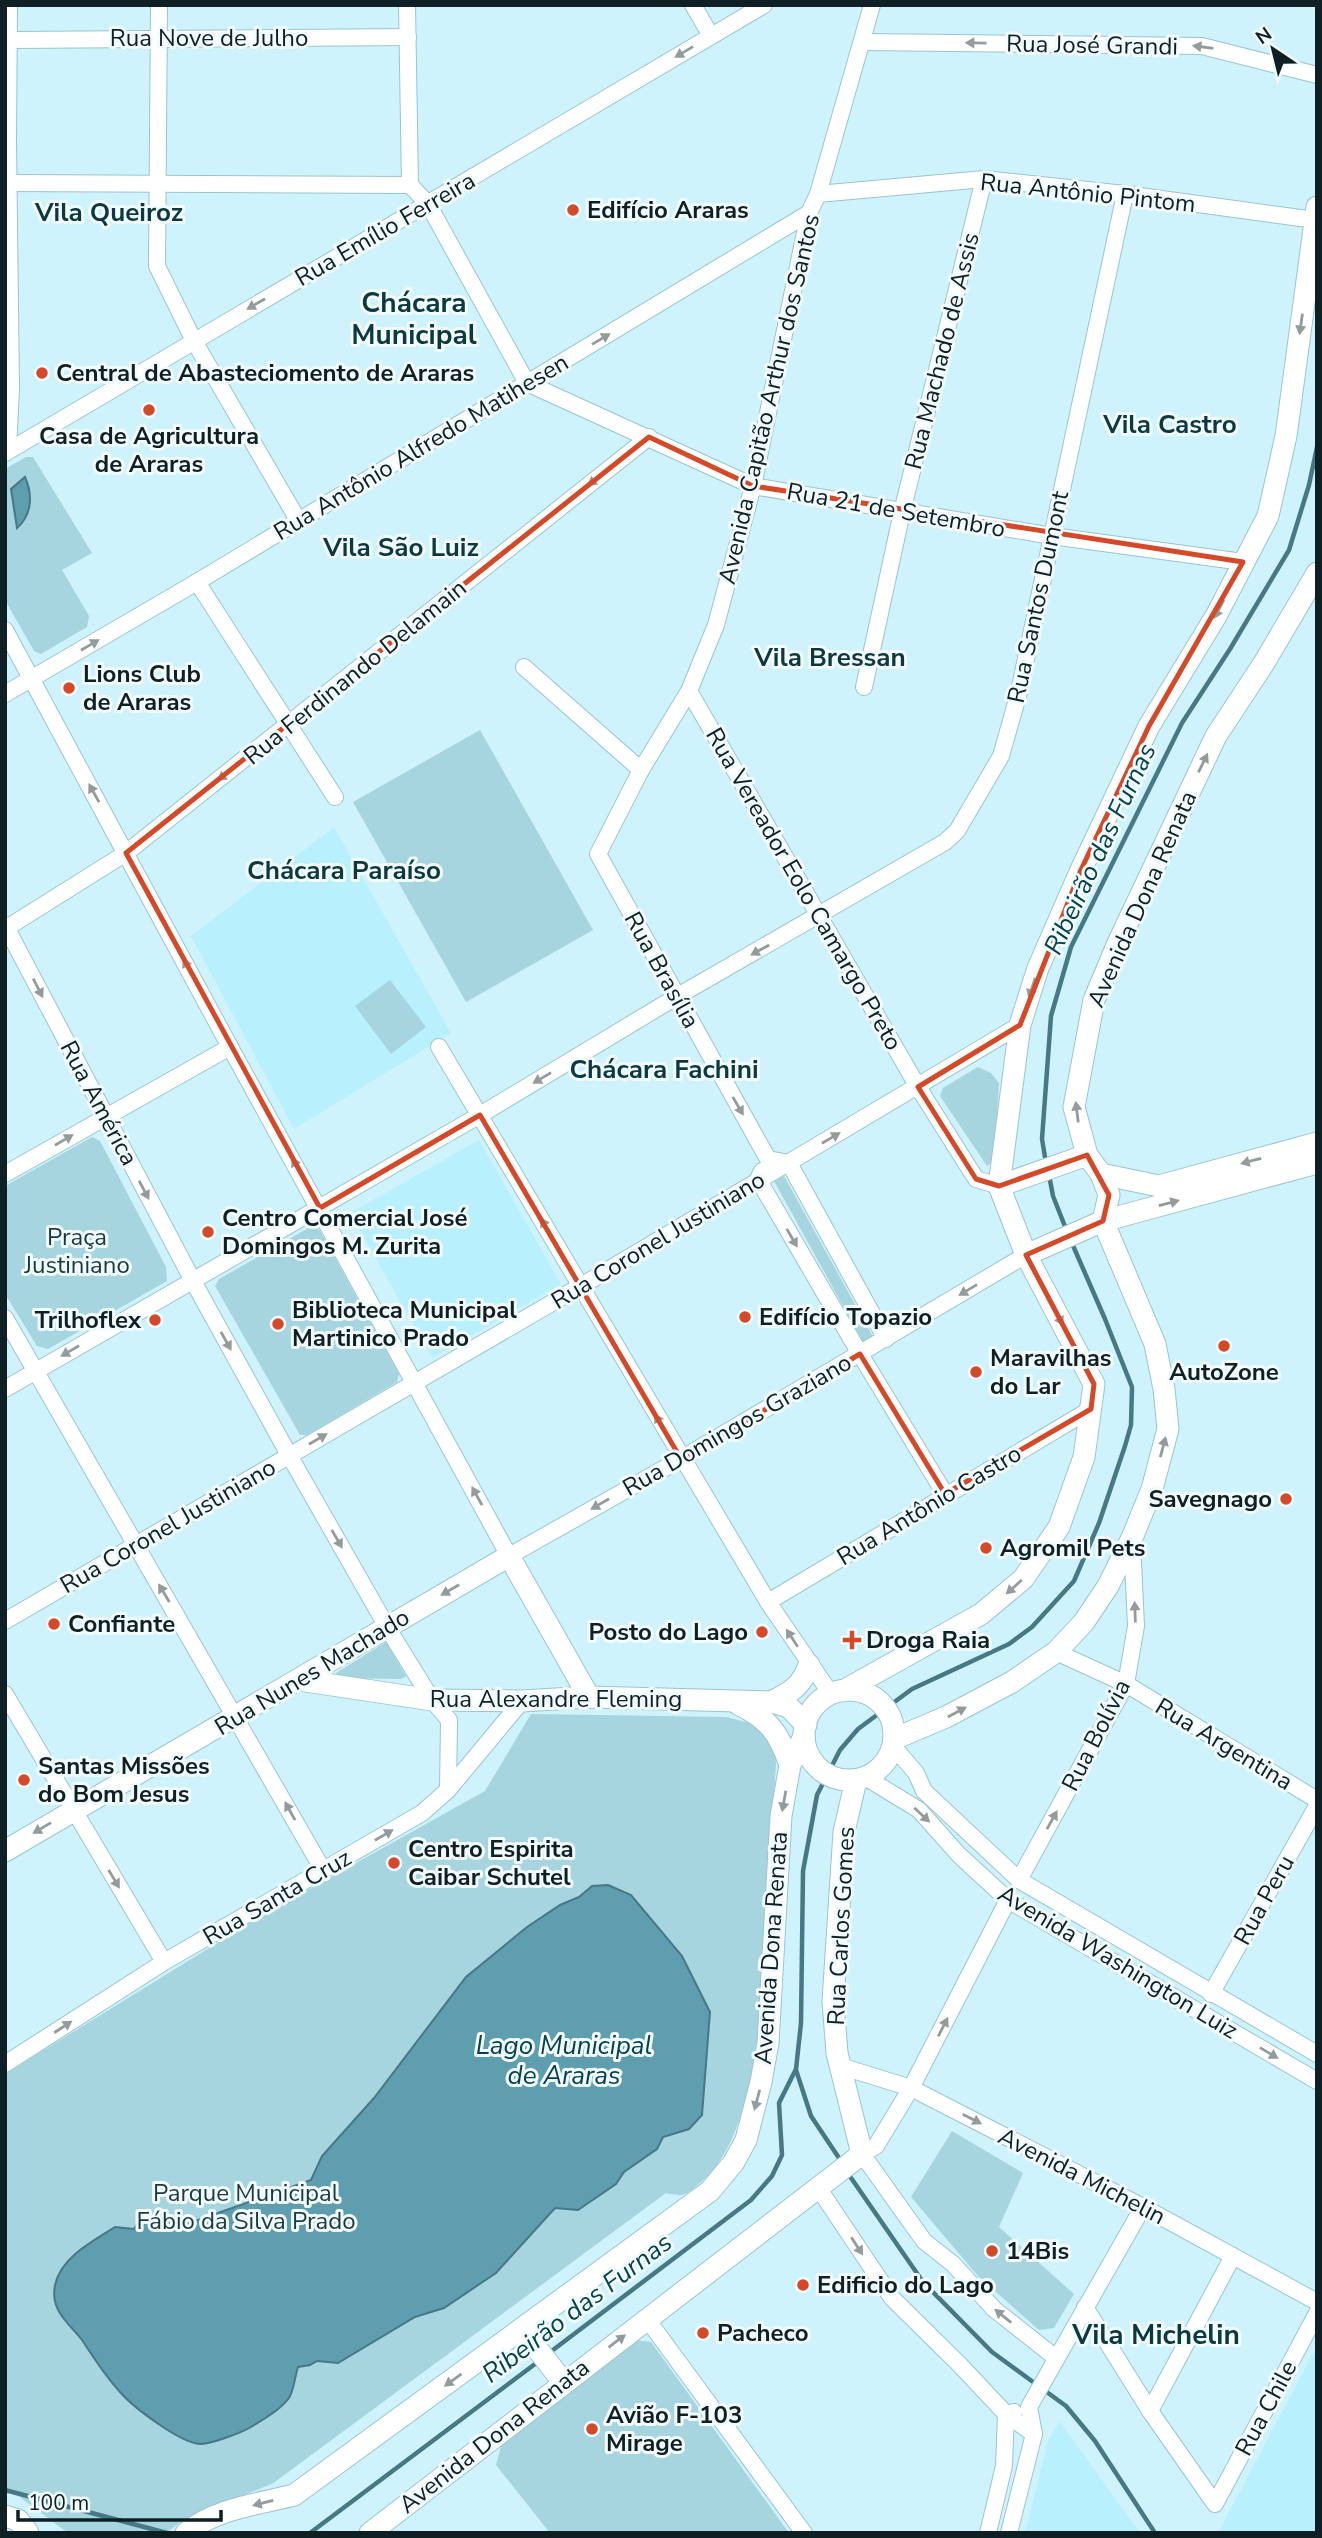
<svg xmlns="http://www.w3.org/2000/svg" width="1322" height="2538" font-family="'Nunito Sans',sans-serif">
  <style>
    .built { fill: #b8f0fe }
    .green { fill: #a6d4df }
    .water { fill: #5e9eae; stroke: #467885; stroke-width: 2 }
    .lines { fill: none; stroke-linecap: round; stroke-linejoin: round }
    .stream { stroke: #467885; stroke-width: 4.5 }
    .street-casing { stroke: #99c5d0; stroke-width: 18 }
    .secondary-casing { stroke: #99c5d0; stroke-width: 23 }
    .street { stroke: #fff; stroke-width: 16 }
    .secondary { stroke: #fff; stroke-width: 21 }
    .oneway { fill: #939b9d }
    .marked { fill: none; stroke: #d44a29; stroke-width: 5; stroke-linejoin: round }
    .poi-dot { fill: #d44a29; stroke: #f2fbfd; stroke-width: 2.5 }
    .labels { text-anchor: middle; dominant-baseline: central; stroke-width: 6; stroke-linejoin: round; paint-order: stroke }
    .street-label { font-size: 24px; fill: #0f2025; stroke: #f2fbfd }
    .poi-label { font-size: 24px; font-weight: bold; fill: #0f2025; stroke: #f2fbfd; text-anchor: start }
    .park-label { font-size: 24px; fill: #193941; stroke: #f2fbfd }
    .neighbourhood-label { font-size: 26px; font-weight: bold; fill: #0b3841; stroke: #f2fbfd }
    .water-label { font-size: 26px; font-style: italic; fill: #03424e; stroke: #f2fbfd }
    .quarter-label { font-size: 28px; font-weight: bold; fill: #0b3841; stroke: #f2fbfd }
  </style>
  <rect width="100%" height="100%" fill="#cff3fc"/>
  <g class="built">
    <path d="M 334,827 L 451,1033 L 294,1129 L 191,936 Z"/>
    <path d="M 479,1140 L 561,1284 L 432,1358 L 350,1213 Z"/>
    <path d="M 1317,2346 L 1317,2533 L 1218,2533 Z"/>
    <path d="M 1060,2422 L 1140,2533 L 1025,2533 L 1048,2441 Z"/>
  </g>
  <g class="green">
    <path d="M 26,457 L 33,457 L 92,553 L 62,570 L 89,616 L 87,627 L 41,654 L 34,651 L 5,600 L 5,469 Z"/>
    <path d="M 480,730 L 593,930 L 466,1002 L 353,802 Z"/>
    <path d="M 390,980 L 426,1027 L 391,1054 L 355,1006 Z"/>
    <path d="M 978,1067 L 991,1073 L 999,1083 L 994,1161 L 987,1166 L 940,1096 L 943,1088 Z"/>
    <path d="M 92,1137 L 100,1141 L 166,1267 L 167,1281 L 48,1349 L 37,1346 L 5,1294 L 5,1186 Z"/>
    <path d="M 784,1176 L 873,1337 L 863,1342 L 774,1181 Z"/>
    <path d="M 312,1226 L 319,1229 L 399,1374 L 397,1382 L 307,1435 L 300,1435 L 215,1286 L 219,1279 Z"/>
    <path d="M 386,1642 L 406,1676 L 401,1679 L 339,1678 L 336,1673 Z"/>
    <path d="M 531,1714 L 726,1717 L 754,1724 L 774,1743 L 776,1763 C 773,1813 770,1862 767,1911 C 762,1985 761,2134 700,2183 C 695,2187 688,2194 682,2195 C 677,2195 671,2194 666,2193 L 272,2484 L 186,2518 L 166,2533 L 68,2533 L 5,2486 L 5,2074 L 261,1916 L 485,1791 Z"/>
    <path d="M 952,2131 L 1023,2173 L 999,2227 L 1074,2294 L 1054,2328 L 1039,2330 L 978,2276 L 911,2197 Z"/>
    <path d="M 635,2340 L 651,2342 L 789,2533 L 550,2533 L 496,2465 L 502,2443 Z"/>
  </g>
  <g class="water">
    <path d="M 25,477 C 33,495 32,515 17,528 L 11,489 Z"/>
    <path d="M 608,1885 L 631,1895 L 682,1956 L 710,2012 L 702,2115 L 689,2129 L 663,2137 L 657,2149 L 624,2172 L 616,2184 L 578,2210 L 555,2208 L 496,2273 L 444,2308 L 415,2317 L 338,2363 L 317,2361 L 310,2365 L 298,2367 C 295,2376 294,2390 289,2398 C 280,2410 264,2419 251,2427 C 241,2433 211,2444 200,2444 C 180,2443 133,2407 120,2392 C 105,2376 94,2358 82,2340 C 68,2322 50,2311 55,2285 C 61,2257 93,2241 115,2227 L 134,2229 L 140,2220 L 150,2223 L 157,2217 L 168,2222 L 178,2215 L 184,2225 L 311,2180 L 322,2156 L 374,2098 L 466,1977 L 527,1927 L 560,1905 L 579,1897 L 592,1886 Z"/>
  </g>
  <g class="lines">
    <g class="stream">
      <path d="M 1046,1163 L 1042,1139 L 1051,1016 L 1071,947 L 1182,723 L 1230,649 L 1289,550 L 1309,485 L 1317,447"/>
      <path d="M 1049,1175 L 1053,1196 L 1066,1229"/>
      <path d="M 796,2070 L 811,2116 L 841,2161"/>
      <path d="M 847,2172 L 923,2282 L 992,2352 L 1066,2406 L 1095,2441 L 1155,2533"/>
      <path d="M 549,2353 L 751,2200 L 772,2176 L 782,2155 L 779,2103 L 796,2069 L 801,2023 L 803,1871 L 817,1795 L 840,1750 L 858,1729 L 912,1689 L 1009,1644 L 1032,1627 L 1074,1581 L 1099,1523 L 1125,1446 L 1131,1425 L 1132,1387 L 1105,1319 L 1071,1241"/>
      <path d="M 5,2490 L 167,2533"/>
      <path d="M 310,2533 L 539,2361"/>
    </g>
    <defs>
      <g id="street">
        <path d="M 159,5 L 157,266 L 194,341 L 298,520"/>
        <path d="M 407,5 L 410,185 L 428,204 L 527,383 L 753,486 L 1052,536 L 1243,562"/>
        <path d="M 693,5 L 711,36"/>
        <path d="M 872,5 L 818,194 L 809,213 L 753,486 L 716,625 L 689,691 L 641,770 L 598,854 L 768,1159 L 789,1163 L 886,1339"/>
        <path d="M 10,40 L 408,37"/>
        <path d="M 863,42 L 1202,46 L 1317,75"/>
        <path d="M 10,183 L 410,185"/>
        <path d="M 818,194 L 984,179 L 1125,194 L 1315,220"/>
        <path d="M 8,451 L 11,389 L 8,140 L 9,5"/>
        <path d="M 5,453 L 764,5"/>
        <path d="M 197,582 L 335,797"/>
        <path d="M 5,630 L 230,1047 L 509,1556 L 681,1459 L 1026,1255"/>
        <path d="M 524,667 L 641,770"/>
        <path d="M 864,687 L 902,512 L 984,179"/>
        <path d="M 689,691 L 918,1087 L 976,1179 L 999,1186"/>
        <path d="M 5,694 L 197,582 L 809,213"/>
        <path d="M 5,925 L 193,1281 L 289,1455 L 387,1627 L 432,1700 L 449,1720 L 448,1790"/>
        <path d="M 5,929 L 126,853 L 649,437"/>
        <path d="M 439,1047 L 768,1602 L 831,1694"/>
        <path d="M 762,1171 L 758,1179 L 860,1354 L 945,1494"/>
        <path d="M 5,1174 L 230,1047"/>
        <path d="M 5,1318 L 323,1870"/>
        <path d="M 5,1389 L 480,1115 L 676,997 L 945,842 L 957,831 L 1001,756 L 1018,696 L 1125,194"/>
        <path d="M 768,1602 L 1091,1409"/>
        <path d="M 5,1621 L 581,1286 L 1020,1025"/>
        <path d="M 1056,1652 L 1126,1684 L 1317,1800"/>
        <path d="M 5,1694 L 164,1962"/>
        <path d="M 893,1746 L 916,1773 L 924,1791 L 1019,1880 L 1317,2054"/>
        <path d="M 865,1777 L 919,1810 L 959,1855 L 1008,1900 L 1317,2081"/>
        <path d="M 1019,1880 L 1126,1684 L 1136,1626 L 1132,1540"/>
        <path d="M 1008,1900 L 911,2088 L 876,2146 L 862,2154 L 924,2241 L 953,2264 L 994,2309 L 1056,2358"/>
        <path d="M 1211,1994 L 1317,1806"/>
        <path d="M 5,2064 L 164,1962 L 422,1813 L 448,1790 L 522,1701"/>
        <path d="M 840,2066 L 911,2088 L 1143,2207 L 1317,2302"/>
        <path d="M 819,2189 L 892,2298 L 960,2365 L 1006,2414 L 1034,2434"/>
        <path d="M 1085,2307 L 1150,2411 L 1215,2504 L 1317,2313"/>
        <path d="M 647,2319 L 804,2533"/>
        <path d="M 1150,2411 L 1233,2256"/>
        <path d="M 988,2533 L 1004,2466 L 1006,2414 L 1014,2412"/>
        <path d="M 1009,2533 L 1034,2434 L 1029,2407 L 1143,2207"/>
      </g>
      <g id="secondary">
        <path d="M 1101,1174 L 1159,1186 L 1317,1143"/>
        <path d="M 999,1186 L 1087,1155"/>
        <path d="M 1026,1255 L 1103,1221 L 1317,1163"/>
        <path d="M 299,1680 L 432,1700 L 522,1701 L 589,1697 L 771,1702 L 789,1707 L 806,1725"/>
        <circle cx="849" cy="1735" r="45"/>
        <path d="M 843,1691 L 981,1614 L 1023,1579 L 1059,1527 L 1084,1457 L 1094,1384 L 1026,1255 L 999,1186 L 1020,1025 L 1038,968 L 1080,872 L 1149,726 L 1216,616 L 1268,516 L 1286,436 L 1317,207"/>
        <path d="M 771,1702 C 790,1693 802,1686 809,1665"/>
        <path d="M 738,1704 C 769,1719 779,1733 790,1765"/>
        <path d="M 894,1739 L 946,1717 L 1012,1682 L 1056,1652 L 1084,1622 L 1108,1586 L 1132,1538 L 1152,1489 L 1168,1429 L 1164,1389 L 1155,1344 L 1103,1221 L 1109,1195 L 1101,1174 L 1087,1155 L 1074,1107 L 1094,1000 L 1118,943 L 1216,736 L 1264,663 L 1317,573"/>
        <path d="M 5,1851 L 509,1556 L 589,1697"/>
        <path d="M 522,2329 L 563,2382"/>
        <path d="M 5,2516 L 18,2520 L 28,2533"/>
        <path d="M 186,2533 C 214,2509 259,2504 294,2495 L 710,2191 L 734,2162 L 746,2140 L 761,2082 L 768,2043 L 781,1816 L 790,1765 L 804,1736"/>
        <path d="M 370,2533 L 862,2154 L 837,2053 L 833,2001 L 844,1832 L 856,1780"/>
      </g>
    </defs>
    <use href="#street" class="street-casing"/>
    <use href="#secondary" class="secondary-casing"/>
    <use href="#street" class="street"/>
    <use href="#secondary" class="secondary"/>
  </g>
  <defs><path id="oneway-solid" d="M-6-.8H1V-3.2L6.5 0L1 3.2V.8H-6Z" transform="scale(1.75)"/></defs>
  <g class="oneway">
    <use href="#oneway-solid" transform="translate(976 43) rotate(-179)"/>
    <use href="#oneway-solid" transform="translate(1203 47) rotate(-172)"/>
    <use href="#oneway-solid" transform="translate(684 52) rotate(149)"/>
    <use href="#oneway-solid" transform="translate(256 304) rotate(150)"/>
    <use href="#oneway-solid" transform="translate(1301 324) rotate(98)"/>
    <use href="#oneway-solid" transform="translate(601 339) rotate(-31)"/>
    <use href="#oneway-solid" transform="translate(596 479) rotate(141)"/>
    <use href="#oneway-solid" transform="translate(1219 609) rotate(118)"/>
    <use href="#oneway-solid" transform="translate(90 645) rotate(-30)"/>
    <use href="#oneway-solid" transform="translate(1203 763) rotate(-64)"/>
    <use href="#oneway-solid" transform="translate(226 774) rotate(142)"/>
    <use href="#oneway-solid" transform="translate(94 793) rotate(-119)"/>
    <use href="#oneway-solid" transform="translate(760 950) rotate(151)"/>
    <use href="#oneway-solid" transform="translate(188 968) rotate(-118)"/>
    <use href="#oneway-solid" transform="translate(38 988) rotate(63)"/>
    <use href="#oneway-solid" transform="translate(1032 988) rotate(108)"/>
    <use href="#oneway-solid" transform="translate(542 1078) rotate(149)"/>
    <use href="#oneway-solid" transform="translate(738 1106) rotate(60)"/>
    <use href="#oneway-solid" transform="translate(1077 1112) rotate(-97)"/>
    <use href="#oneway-solid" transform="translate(831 1138) rotate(-30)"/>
    <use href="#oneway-solid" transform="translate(64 1140) rotate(-30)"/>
    <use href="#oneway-solid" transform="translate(1251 1161) rotate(165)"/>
    <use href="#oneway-solid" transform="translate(297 1167) rotate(-119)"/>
    <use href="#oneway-solid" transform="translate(144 1190) rotate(62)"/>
    <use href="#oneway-solid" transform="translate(1169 1203) rotate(-15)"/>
    <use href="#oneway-solid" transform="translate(546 1227) rotate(-121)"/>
    <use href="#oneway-solid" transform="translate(792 1238) rotate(60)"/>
    <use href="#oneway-solid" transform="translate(968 1290) rotate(149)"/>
    <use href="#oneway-solid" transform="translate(1058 1316) rotate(62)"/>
    <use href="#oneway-solid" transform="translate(226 1341) rotate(61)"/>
    <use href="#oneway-solid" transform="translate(70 1351) rotate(150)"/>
    <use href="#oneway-solid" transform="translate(660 1423) rotate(-120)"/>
    <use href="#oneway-solid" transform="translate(318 1439) rotate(-30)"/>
    <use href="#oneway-solid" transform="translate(1163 1447) rotate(-75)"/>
    <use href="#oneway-solid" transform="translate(477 1496) rotate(-119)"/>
    <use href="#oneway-solid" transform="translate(600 1504) rotate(150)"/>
    <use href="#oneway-solid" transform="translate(337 1539) rotate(60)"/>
    <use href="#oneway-solid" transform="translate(1014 1587) rotate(138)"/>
    <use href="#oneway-solid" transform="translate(450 1590) rotate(150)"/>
    <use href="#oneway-solid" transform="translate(164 1593) rotate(-121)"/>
    <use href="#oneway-solid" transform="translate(1135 1612) rotate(-92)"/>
    <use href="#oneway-solid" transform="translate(792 1638) rotate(-123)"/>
    <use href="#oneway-solid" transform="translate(957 1712) rotate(-28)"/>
    <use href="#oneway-solid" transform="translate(784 1801) rotate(100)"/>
    <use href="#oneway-solid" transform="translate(290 1811) rotate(-119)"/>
    <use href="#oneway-solid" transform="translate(922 1815) rotate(43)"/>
    <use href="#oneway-solid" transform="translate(1052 1820) rotate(-61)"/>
    <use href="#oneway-solid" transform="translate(42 1828) rotate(149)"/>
    <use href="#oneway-solid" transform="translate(384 1835) rotate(-30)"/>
    <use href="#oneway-solid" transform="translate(114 1879) rotate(59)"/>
    <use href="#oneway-solid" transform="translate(63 2027) rotate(-33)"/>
    <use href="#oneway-solid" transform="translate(943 2027) rotate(-63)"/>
    <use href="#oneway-solid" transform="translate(1269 2053) rotate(31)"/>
    <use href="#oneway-solid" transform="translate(757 2100) rotate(105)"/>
    <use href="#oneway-solid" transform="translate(972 2119) rotate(27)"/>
    <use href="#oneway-solid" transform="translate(857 2246) rotate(57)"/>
    <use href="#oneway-solid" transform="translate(1003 2316) rotate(-141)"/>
    <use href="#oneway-solid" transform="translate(617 2341) rotate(-37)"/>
    <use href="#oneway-solid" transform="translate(453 2380) rotate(144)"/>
    <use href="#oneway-solid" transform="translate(263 2503) rotate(166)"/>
  </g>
  <path class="marked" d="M 649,437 L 753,486 L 1243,562 L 1149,726 L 1080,872 L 1020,1025 L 918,1087 L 976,1179 L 999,1186 L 1087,1155 L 1109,1195 L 1103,1221 L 1026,1255 L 1094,1384 L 1091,1409 L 945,1494 L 860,1354 L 681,1459 L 480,1115 L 320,1208 L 126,853 Z"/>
  <g class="poi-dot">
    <circle cx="573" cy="210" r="7"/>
    <circle cx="42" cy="373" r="7"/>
    <circle cx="149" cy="410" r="7"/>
    <circle cx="69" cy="688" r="7"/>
    <circle cx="208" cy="1232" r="7"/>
    <circle cx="745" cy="1317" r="7"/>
    <circle cx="155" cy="1320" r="7"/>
    <circle cx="278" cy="1324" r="7"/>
    <circle cx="1224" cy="1346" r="7"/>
    <circle cx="976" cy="1372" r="7"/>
    <circle cx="1286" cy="1499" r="7"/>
    <circle cx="986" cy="1548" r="7"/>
    <circle cx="54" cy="1624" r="7"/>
    <circle cx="762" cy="1632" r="7"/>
    <path d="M848.5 1629.5h7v7h7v7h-7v7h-7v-7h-7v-7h7z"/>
    <circle cx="24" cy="1780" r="7"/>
    <circle cx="394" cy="1863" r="7"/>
    <circle cx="992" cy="2251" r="7"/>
    <circle cx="803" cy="2285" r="7"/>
    <circle cx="703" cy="2333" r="7"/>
    <circle cx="592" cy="2429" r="7"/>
  </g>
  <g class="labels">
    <g class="street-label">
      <text x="209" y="38">Rua Nove de Julho</text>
      <text transform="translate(1092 45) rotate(1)">Rua José Grandi</text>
      <text transform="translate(1088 193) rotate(6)">Rua Antônio Pintom</text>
      <text transform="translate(385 229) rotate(-30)">Rua Emílio Ferreira</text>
      <text transform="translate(942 351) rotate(-76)">Rua Machado de Assis</text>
      <text transform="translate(769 399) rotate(-77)">Avenida Capitão Arthur dos Santos</text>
      <text transform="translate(421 447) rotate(-31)">Rua Antônio Alfredo Matihesen</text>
      <text transform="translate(896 510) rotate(10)">Rua 21 de Setembro</text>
      <text transform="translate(1038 597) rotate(-78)">Rua Santos Dumont</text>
      <text transform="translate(355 672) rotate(-39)">Rua Ferdinando Delamain</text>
      <text transform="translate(804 889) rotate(60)">Rua Vereador Eolo Camargo Preto</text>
      <text transform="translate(1142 899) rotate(-66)">Avenida Dona Renata</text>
      <text transform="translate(662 970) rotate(61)">Rua Brasília</text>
      <text transform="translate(99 1103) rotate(62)">Rua América</text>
      <text transform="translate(658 1240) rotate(-31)">Rua Coronel Justiniano</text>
      <text transform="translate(737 1425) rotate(-30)">Rua Domingos Graziano</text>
      <text transform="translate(929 1505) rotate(-31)">Rua Antônio Castro</text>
      <text transform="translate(168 1526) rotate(-30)">Rua Coronel Justiniano</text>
      <text transform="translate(312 1672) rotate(-31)">Rua Nunes Machado</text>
      <text x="556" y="1699">Rua Alexandre Fleming</text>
      <text transform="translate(1096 1735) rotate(-63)">Rua Bolívia</text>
      <text transform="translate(1224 1744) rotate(31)">Rua Argentina</text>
      <text transform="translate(277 1897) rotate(-30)">Rua Santa Cruz</text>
      <text transform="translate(1264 1900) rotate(-61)">Rua Peru</text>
      <text transform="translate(841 1926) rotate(-87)">Rua Carlos Gomes</text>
      <text transform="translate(771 1948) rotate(-86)">Avenida Dona Renata</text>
      <text transform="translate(1118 1962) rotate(31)">Avenida Washington Luiz</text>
      <text transform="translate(1082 2176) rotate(27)">Avenida Michelin</text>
      <text transform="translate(1266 2408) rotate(-62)">Rua Chile</text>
      <text transform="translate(494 2436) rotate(-38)">Avenida Dona Renata</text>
    </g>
    <g class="poi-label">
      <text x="587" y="210">Edifício Araras</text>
      <text x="56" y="373">Central de Abasteciomento de Araras</text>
      <text x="149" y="436" text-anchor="middle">Casa de Agricultura<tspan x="149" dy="28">de Araras</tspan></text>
      <text x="83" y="674">Lions Club<tspan x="83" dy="28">de Araras</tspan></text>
      <text x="222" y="1218">Centro Comercial José<tspan x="222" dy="28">Domingos M. Zurita</tspan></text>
      <text x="292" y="1310">Biblioteca Municipal<tspan x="292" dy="28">Martinico Prado</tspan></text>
      <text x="759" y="1317">Edifício Topazio</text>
      <text x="141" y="1320" text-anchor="end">Trilhoflex</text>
      <text x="990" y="1358">Maravilhas<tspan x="990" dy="28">do Lar</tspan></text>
      <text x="1224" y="1372" text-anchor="middle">AutoZone</text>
      <text x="1272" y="1499" text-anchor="end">Savegnago</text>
      <text x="1000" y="1548">Agromil Pets</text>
      <text x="68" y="1624">Confiante</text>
      <text x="748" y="1632" text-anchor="end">Posto do Lago</text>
      <text x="866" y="1640">Droga Raia</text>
      <text x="38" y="1766">Santas Missões<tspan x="38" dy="28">do Bom Jesus</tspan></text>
      <text x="408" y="1849">Centro Espirita<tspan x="408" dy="28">Caibar Schutel</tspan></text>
      <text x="1006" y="2251">14Bis</text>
      <text x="817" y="2285">Edificio do Lago</text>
      <text x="717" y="2333">Pacheco</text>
      <text x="606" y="2415">Avião F-103<tspan x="606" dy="28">Mirage</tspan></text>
    </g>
    <g class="park-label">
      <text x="77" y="1237">Praça<tspan x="77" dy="28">Justiniano</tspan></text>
      <text x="246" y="2193">Parque Municipal<tspan x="246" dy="28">Fábio da Silva Prado</tspan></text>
    </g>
    <g class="neighbourhood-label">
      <text x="109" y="212">Vila Queiroz</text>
      <text x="1170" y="424">Vila Castro</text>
      <text x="401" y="547">Vila São Luiz</text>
      <text x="830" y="657">Vila Bressan</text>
      <text x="344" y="870">Chácara Paraíso</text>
      <text x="664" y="1069">Chácara Fachini</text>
    </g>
    <g class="water-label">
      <text transform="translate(1100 849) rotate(-65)">Ribeirão das Furnas</text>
      <text x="564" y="2045">Lago Municipal<tspan x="564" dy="30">de Araras</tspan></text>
      <text transform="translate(577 2308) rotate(-37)">Ribeirão das Furnas</text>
    </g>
    <g class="quarter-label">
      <text x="414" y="303">Chácara<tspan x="414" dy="32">Municipal</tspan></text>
      <text x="1156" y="2335">Vila Michelin</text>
    </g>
  </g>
  <rect width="1322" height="2538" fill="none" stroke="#0f2025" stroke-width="14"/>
  <g transform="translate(1273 49) rotate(325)" stroke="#f2fbfd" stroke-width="5" paint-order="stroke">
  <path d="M0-5L12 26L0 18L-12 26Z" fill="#0f2025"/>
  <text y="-10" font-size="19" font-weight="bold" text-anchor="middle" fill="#0f2025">N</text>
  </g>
  <path d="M18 2510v10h203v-10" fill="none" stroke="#0f2025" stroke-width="3.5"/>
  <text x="28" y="2510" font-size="21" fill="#0f2025" stroke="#f2fbfd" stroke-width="5" paint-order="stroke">100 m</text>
</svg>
